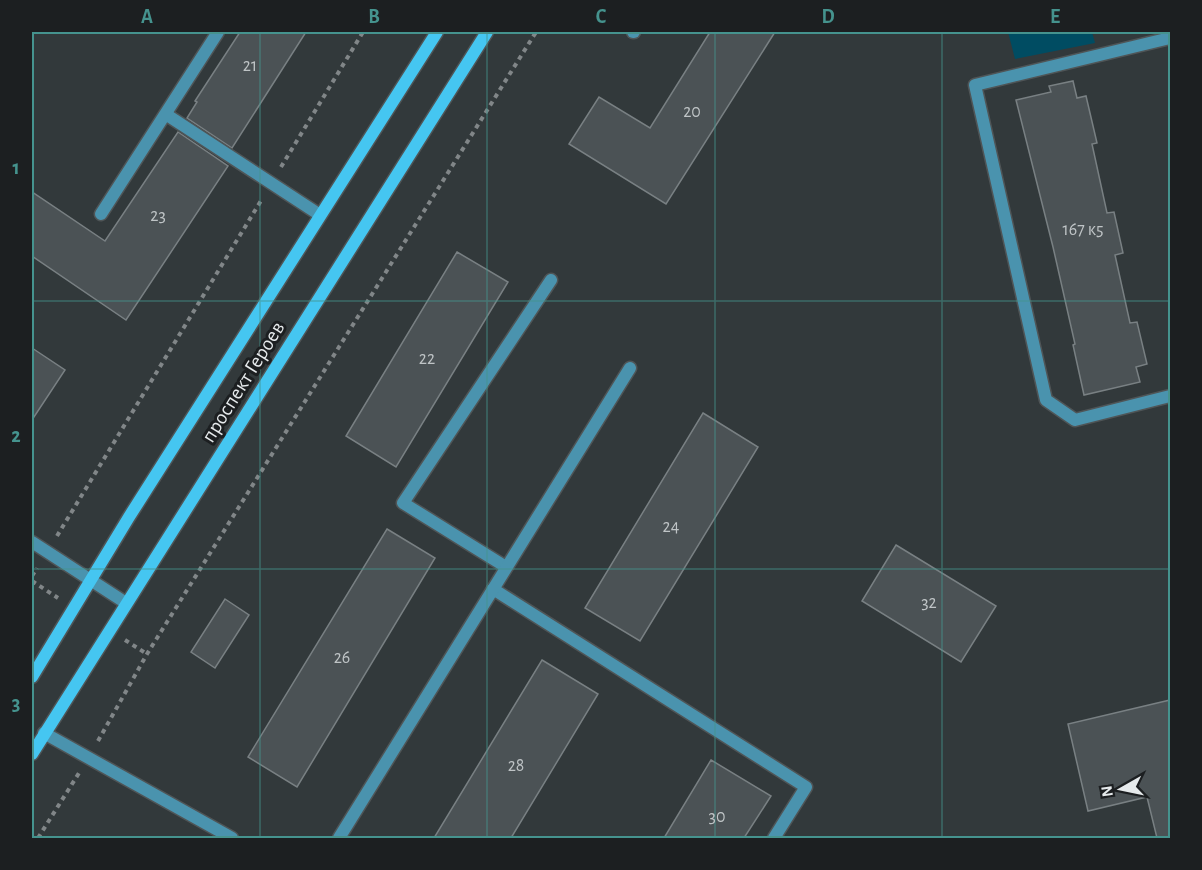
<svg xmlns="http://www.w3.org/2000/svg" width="1202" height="870" font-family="'Alegreya Sans',sans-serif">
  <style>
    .green { fill: #004c62 }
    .building { fill: #4b5255; stroke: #798083; stroke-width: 1.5 }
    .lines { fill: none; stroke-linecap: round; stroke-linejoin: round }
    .service-casing { stroke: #4f5557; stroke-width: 15 }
    .minor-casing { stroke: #4f5557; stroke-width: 15 }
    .secondary-casing { stroke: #4f5557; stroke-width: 15 }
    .path { stroke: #818688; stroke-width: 4; stroke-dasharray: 4.5 4.5; stroke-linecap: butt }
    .service { stroke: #4a93ae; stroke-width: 12 }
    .minor { stroke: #4a93ae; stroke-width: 12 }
    .secondary { stroke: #45c6f1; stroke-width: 12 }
    .grid { fill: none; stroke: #45938e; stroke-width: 1.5; stroke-opacity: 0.55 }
    .labels { text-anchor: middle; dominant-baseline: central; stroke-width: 6; stroke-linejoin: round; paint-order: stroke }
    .number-label { font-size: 18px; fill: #bfc4c6 }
    .street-label { font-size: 21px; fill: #e6eaec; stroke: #1c1f21 }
    .neatline { fill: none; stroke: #45938e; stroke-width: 2 }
    .grid-label { font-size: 20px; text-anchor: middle; font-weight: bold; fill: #45938e }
  </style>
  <rect width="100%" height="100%" fill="#32393b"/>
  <path class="green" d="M 1008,32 L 1092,32 L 1095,43 L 1015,59 Z"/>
  <g class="building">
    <path d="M 240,32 L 306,32 L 232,148 L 187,118 L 197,102 L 195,101 Z"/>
    <path d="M 710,32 L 775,32 L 666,204 L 569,144 L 599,97 L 650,128 Z"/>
    <path d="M 1073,81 L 1077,98 L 1086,96 L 1097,143 L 1092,144 L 1107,213 L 1114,212 L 1123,253 L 1115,255 L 1130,323 L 1137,322 L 1147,364 L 1136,367 L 1140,382 L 1084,395 L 1073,345 L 1075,344 L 1053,247 L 1016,100 L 1051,92 L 1049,86 Z"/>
    <path d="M 178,132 L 228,166 L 126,320 L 32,256 L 32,192 L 105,241 Z"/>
    <path d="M 457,252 L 508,282 L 396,467 L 346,436 Z"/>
    <path d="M 32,348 L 65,370 L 32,420 Z"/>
    <path d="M 703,413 L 758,447 L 640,641 L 585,608 Z"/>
    <path d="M 387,529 L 435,558 L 297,787 L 248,757 Z"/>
    <path d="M 896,545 L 996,606 L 961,662 L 862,601 Z"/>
    <path d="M 225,599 L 249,615 L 215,668 L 191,652 Z"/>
    <path d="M 542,660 L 598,694 L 511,838 L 434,838 Z"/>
    <path d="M 1170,700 L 1170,838 L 1157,838 L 1147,797 L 1088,811 L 1068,724 Z"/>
    <path d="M 711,760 L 771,796 L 744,838 L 664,838 Z"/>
  </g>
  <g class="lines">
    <defs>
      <g id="service">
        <path d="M 633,32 L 634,32"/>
        <path d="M 1170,38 L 975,85 L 1046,400 L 1075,420 L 1170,396"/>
        <path d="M 167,115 L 320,215"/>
        <path d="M 101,214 L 218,32"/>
        <path d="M 32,542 L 126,603"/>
        <path d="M 506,567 L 403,503 L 551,280"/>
        <path d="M 493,589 L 806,787 L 774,838"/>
        <path d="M 339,838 L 630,368"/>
      </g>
      <path id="minor" d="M 44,733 L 232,838"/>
      <g id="secondary">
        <path d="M 32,677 L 129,517 L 437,32"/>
        <path d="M 32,754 L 487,32"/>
      </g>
    </defs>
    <use href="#service" class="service-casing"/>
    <use href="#minor" class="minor-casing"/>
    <use href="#secondary" class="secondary-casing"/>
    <g class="path">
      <path d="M 281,167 L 363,32"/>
      <path d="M 57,536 L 262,199"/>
      <path d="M 32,576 L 37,568"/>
      <path d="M 32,581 L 58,598"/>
      <path d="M 125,640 L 147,654"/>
      <path d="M 98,741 L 147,654 L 536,32"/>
      <path d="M 38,838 L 79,773"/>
    </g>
    <use href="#service" class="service"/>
    <use href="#minor" class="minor"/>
    <use href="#secondary" class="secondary"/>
  </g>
  <path class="grid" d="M 260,32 L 260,838M 487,32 L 487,838M 715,32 L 715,838M 942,32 L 942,838M 32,301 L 1170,301M 32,569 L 1170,569"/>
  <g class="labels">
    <g class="number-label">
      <text x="250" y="66">21</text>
      <text x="692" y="112">20</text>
      <text x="158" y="216">23</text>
      <text x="1083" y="230">167 к5</text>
      <text x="427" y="359">22</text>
      <text x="671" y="527">24</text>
      <text x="929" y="603">32</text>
      <text x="342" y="658">26</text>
      <text x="516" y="766">28</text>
      <text x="717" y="817">30</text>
    </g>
    <g class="street-label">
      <text transform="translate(243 382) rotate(-58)">проспект Героев</text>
    </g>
  </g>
  <rect width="1202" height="870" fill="none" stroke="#1c1f21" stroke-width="66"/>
  <g transform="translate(1121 789) rotate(261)" stroke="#1c1f21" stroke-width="4.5" paint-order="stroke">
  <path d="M0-4.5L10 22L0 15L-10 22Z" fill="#e6eaec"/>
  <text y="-9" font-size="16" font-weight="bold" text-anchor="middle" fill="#e6eaec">N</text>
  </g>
  <rect x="33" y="33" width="1136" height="804" class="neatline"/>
  <g class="grid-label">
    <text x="147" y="23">A</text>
    <text x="374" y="23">B</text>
    <text x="601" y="23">C</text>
    <text x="828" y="23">D</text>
    <text x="1055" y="23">E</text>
    <text x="16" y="174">1</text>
    <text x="16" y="442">2</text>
    <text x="16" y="710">3</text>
  </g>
</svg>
